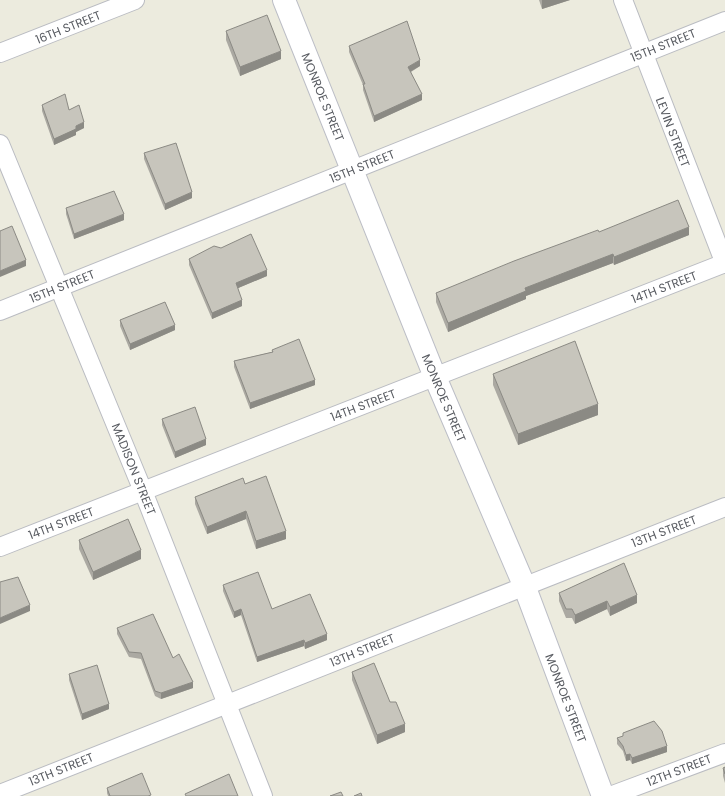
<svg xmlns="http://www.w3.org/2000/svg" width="725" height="796" font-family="Poppins,sans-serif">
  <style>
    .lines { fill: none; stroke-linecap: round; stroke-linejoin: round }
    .street-casing { stroke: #babcc2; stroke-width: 20 }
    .secondary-casing { stroke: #bcbec6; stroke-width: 24 }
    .street { stroke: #fff; stroke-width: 18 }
    .secondary { stroke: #fff; stroke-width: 22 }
    .wall { fill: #aba9a2 }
    .shaded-wall { fill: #8b8a84 }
    .building { fill: #c7c5bc; stroke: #8b8a84 }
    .labels { text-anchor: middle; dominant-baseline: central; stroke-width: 3; stroke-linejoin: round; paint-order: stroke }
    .street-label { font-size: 12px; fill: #585b61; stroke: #fff }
  </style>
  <rect width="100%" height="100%" fill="#ecebde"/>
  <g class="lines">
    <defs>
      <g id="street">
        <path d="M 623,0 L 725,264"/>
        <path d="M 0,53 L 135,0"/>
        <path d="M 0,144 L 143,491 L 263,796"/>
        <path d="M 0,311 L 725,21"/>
        <path d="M 0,547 L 725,263"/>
        <path d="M 0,794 L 725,507"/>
        <path d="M 610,796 L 725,753"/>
      </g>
      <path id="secondary" d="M 284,0 L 435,377 L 524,585 L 603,796"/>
    </defs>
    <use href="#street" class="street-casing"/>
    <use href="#secondary" class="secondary-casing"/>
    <use href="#street" class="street"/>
    <use href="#secondary" class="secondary"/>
  </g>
  <g class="wall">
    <path d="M 539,0 L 570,0 L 542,9 Z"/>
    <path d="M 226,31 L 281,59 L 240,76 L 226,40 Z"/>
    <path d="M 349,46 L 420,66 L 411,72 L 422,100 L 374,122 L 363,90 L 363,85 L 349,52 Z"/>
    <path d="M 42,105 L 69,110 L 84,128 L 76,132 L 76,135 L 54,145 L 42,111 Z"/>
    <path d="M 144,153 L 192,198 L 165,210 L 144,159 Z"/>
    <path d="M 66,208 L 124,220 L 74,239 L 66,214 Z"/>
    <path d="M 599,232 L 689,235 L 614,265 L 613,263 L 526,296 L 526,299 L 448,332 L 436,302 L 436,293 Z"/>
    <path d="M 221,248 L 267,276 L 238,288 L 242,306 L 212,319 L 189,265 L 189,259 Z"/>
    <path d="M 120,320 L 175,330 L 130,350 L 120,326 Z"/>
    <path d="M 272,350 L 315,385 L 250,409 L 234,367 L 234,361 L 272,352 Z"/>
    <path d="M 493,374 L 598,415 L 518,445 L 493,385 Z"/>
    <path d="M 162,419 L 206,445 L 175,458 L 162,425 Z"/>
    <path d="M 245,484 L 286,539 L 256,549 L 246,519 L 207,534 L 195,504 L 195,497 Z"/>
    <path d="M 79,540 L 141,559 L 93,580 L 79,549 Z"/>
    <path d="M 223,585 L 272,609 L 327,640 L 305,649 L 304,646 L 257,662 L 241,615 L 234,618 L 223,591 Z"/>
    <path d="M 559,593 L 637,603 L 610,616 L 607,609 L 575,624 L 572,618 L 566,618 L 559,601 Z"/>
    <path d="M 117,628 L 173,658 L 193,688 L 161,699 L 155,696 L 141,659 L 129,657 L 117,634 Z"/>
    <path d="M 352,672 L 390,702 L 405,732 L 377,744 L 352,680 Z"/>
    <path d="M 69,674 L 109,709 L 82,720 L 69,680 Z"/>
    <path d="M 623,733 L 667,752 L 632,764 L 630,760 L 626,761 L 623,751 L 617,744 L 617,738 L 623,736 Z"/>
    <path d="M 725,767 L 725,783 L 723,776 L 723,768 Z"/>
    <path d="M 107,788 L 151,796 L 108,796 L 107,793 Z"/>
  </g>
  <g class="shaded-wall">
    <path d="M 542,0 L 570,0 L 542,9 Z"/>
    <path d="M 281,51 L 281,59 L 240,76 L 240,67 Z"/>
    <path d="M 420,60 L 420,66 L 408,73 L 408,67 Z"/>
    <path d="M 422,94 L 422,100 L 374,122 L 374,116 Z"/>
    <path d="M 84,122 L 84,128 L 76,132 L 76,135 L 54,145 L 54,139 L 76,126 Z"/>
    <path d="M 192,192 L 192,198 L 165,210 L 165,204 Z"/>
    <path d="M 124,214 L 124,220 L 74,239 L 74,234 Z"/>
    <path d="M 689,227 L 689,235 L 614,265 L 614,257 Z"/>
    <path d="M 613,254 L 613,263 L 526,296 L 526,299 L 448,332 L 448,323 L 525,288 Z"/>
    <path d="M 26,260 L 26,266 L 0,277 L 0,271 Z"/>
    <path d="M 267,270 L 267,276 L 236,289 L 236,283 Z"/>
    <path d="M 242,300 L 242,306 L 212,319 L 212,313 Z"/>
    <path d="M 175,325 L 175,330 L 130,350 L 130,344 Z"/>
    <path d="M 315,380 L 315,385 L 250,409 L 250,403 Z"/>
    <path d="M 598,404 L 598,415 L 518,445 L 518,434 Z"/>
    <path d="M 206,439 L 206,445 L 175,458 L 175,452 Z"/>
    <path d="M 246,511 L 246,519 L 207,534 L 207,527 Z"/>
    <path d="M 286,531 L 286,539 L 256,549 L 256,541 Z"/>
    <path d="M 141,550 L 141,559 L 93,580 L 93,572 Z"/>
    <path d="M 637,595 L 637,603 L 610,616 L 610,607 Z"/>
    <path d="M 607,601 L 607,609 L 575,624 L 575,615 Z"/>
    <path d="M 30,605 L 30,611 L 0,624 L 0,618 Z"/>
    <path d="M 241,609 L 241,615 L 234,618 L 234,612 Z"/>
    <path d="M 327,634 L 327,640 L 305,649 L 305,643 Z"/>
    <path d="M 304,640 L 304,646 L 257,662 L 257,657 Z"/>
    <path d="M 193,682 L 193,688 L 161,699 L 161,693 Z"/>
    <path d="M 109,704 L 109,709 L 82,720 L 82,714 Z"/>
    <path d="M 405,724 L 405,732 L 377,744 L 377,735 Z"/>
    <path d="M 667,746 L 667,752 L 632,764 L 632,758 Z"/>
    <path d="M 630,754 L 630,760 L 626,761 L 626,755 Z"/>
  </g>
  <g class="building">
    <path d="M 267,15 L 281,51 L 240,67 L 226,31 Z"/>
    <path d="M 407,21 L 420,60 L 408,67 L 422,94 L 374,116 L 363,84 L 365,84 L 349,46 Z"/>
    <path d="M 65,94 L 69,110 L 79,105 L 84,122 L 76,126 L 76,129 L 54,139 L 42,105 Z"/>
    <path d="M 176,143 L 192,192 L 165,204 L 144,153 Z"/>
    <path d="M 114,191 L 124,214 L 74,234 L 66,208 Z"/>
    <path d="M 678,200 L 689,227 L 614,257 L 613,254 L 525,288 L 526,291 L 448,323 L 436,293 L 514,261 L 598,230 L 599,232 Z"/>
    <path d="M 12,226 L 26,260 L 0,271 L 0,231 Z"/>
    <path d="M 251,234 L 267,270 L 236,283 L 242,300 L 212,313 L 189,259 L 214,246 L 221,248 Z"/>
    <path d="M 165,302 L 175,325 L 130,344 L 120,320 Z"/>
    <path d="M 299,339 L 315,380 L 250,403 L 234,361 L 273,352 L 272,350 Z"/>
    <path d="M 575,341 L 598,404 L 518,434 L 493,374 Z"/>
    <path d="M 195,407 L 206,439 L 175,452 L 162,419 Z"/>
    <path d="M 266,476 L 286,531 L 256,541 L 246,511 L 207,527 L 195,497 L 243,478 L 245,484 Z"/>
    <path d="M 128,519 L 141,550 L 93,572 L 79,540 Z"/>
    <path d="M 624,563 L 637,595 L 610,607 L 607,601 L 575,615 L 572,609 L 566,609 L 559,593 Z"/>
    <path d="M 258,572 L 272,609 L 310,594 L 327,634 L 305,643 L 304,640 L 257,657 L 241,609 L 234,612 L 223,585 Z"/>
    <path d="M 18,577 L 30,605 L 0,618 L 0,582 Z"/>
    <path d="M 153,614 L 173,658 L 179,654 L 193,682 L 161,693 L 155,691 L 141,653 L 129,652 L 117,628 Z"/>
    <path d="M 374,663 L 390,702 L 396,702 L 405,724 L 377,735 L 352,672 Z"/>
    <path d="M 97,665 L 109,704 L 82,714 L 69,674 Z"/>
    <path d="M 654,721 L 662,731 L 667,746 L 632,758 L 630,754 L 626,755 L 623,746 L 617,738 L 623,736 L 623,733 Z"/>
    <path d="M 725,767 L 725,774 L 723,768 Z"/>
    <path d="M 142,773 L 151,795 L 148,796 L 110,796 L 107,788 Z"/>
    <path d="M 229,774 L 238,796 L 186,796 L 185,794 Z"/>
    <path d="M 341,792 L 343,796 L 330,796 Z"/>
    <path d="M 361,793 L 362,796 L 354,796 Z"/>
  </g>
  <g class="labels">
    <g class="street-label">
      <text transform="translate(68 27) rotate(-22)">16TH STREET</text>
      <text transform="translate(663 45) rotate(-22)">15TH STREET</text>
      <text transform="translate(323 97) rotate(68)">MONROE STREET</text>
      <text transform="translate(673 132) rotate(69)">LEVIN STREET</text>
      <text transform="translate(362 166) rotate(-22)">15TH STREET</text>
      <text transform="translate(62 286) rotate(-22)">15TH STREET</text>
      <text transform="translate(664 287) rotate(-21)">14TH STREET</text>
      <text transform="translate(444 398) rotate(67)">MONROE STREET</text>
      <text transform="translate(363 405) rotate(-21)">14TH STREET</text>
      <text transform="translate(134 469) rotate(68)">MADISON STREET</text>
      <text transform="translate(61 523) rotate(-21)">14TH STREET</text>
      <text transform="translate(664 531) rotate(-21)">13TH STREET</text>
      <text transform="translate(362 650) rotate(-22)">13TH STREET</text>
      <text transform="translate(566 698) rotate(69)">MONROE STREET</text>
      <text transform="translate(61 769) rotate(-22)">13TH STREET</text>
      <text transform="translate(679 770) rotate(-21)">12TH STREET</text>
    </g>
  </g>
</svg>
